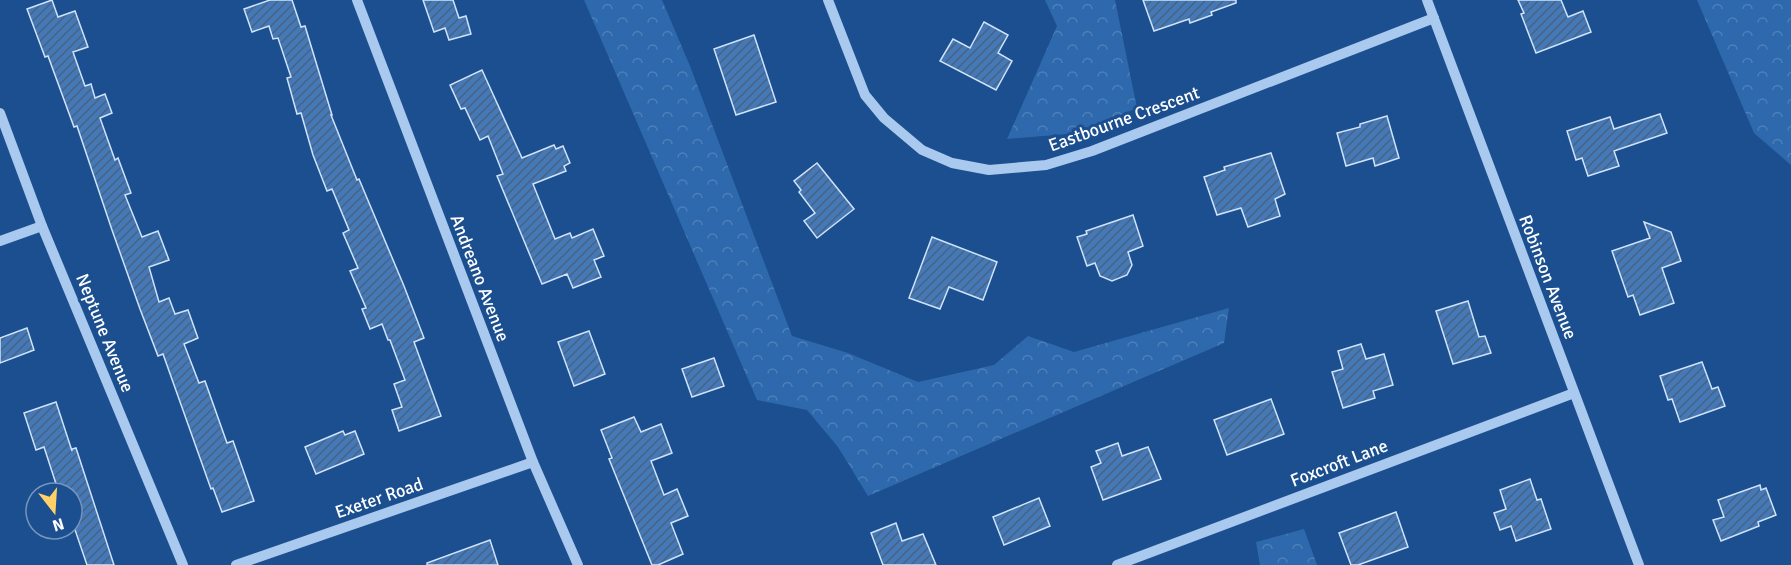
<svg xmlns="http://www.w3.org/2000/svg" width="1791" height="565" font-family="Signika,sans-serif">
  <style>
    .forest { fill: url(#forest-crowns) }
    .building { fill: url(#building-hatch); stroke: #cfe3fa; stroke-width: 1.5 }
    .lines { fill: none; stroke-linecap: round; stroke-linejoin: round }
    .minor { stroke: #a9c9ee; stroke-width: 10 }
    .labels { text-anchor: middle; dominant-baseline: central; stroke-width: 6; stroke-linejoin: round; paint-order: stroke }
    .street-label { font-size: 18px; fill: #fff; stroke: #1b4f8f }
  </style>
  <defs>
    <pattern id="forest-crowns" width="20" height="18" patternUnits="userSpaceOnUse" patternTransform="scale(1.5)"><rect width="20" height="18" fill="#2e69ad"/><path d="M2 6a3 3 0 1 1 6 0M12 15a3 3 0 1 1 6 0" fill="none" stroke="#4d80b9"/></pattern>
    <pattern id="building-hatch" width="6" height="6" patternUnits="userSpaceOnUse" patternTransform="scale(1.5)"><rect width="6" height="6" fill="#4478b7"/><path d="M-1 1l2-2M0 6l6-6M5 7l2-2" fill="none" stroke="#486282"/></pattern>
  </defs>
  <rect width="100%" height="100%" fill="#1b4f8f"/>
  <g class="forest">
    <path d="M 584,0 L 662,0 L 690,66 L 792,336 L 848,353 L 918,382 L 994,365 L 1028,336 L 1074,352 L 1229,308 L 1224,343 L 868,496 L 838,447 L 807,410 L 757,400 Z"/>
    <path d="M 1045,0 L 1115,0 L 1137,108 L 1079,133 L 1007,139 L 1057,26 Z"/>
    <path d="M 1697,0 L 1791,0 L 1791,165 L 1754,133 Z"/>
    <path d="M 1304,529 L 1317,565 L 1260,565 L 1256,542 Z"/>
  </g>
  <g class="building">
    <path d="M 52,0 L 58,17 L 75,11 L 88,47 L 73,52 L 85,86 L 91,84 L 95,98 L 105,94 L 112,113 L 100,118 L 115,160 L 118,158 L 131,193 L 125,195 L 142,237 L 158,231 L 169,260 L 149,267 L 159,302 L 169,298 L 175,314 L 188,310 L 198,338 L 184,344 L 199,383 L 205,381 L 227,443 L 233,441 L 254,501 L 222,512 L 213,488 L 211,489 L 163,354 L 158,356 L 140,309 L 112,230 L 77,126 L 74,127 L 48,56 L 45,57 L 27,9 Z"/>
    <path d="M 270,0 L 292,0 L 301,27 L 305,26 L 332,115 L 331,115 L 357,180 L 359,179 L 404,286 L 424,338 L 414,342 L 441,416 L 399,431 L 392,410 L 402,407 L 394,384 L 405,380 L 390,340 L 388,340 L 382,324 L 370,329 L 362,309 L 366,308 L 350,271 L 358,268 L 343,233 L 349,230 L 332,189 L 327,191 L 313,155 L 301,113 L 297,114 L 287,78 L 291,77 L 278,38 L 273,39 L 269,26 L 252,32 L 244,9 Z"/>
    <path d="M 423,0 L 453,0 L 459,18 L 466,16 L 471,34 L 449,40 L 445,28 L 434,32 Z"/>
    <path d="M 1143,0 L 1236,0 L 1236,3 L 1211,12 L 1212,15 L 1190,23 L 1189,19 L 1154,31 Z"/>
    <path d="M 1518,0 L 1561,0 L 1568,17 L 1583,11 L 1591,32 L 1536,53 L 1521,14 L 1524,13 Z"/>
    <path d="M 984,22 L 1008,35 L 998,53 L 1012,61 L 996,90 L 940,61 L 953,39 L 970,48 Z"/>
    <path d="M 754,35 L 776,102 L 736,115 L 714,49 Z"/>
    <path d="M 482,70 L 522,158 L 554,145 L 556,149 L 563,146 L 570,163 L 564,166 L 566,171 L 533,184 L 555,239 L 570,233 L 572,238 L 593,229 L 604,256 L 594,260 L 601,277 L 573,288 L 567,274 L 542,284 L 497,176 L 503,174 L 488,136 L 480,140 L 465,108 L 461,109 L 450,85 Z"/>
    <path d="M 1660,114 L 1667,133 L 1614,151 L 1619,166 L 1588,176 L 1582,158 L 1576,160 L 1567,131 L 1610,117 L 1614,129 Z"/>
    <path d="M 1387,116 L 1399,158 L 1375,166 L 1373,158 L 1346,166 L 1337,133 L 1360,127 L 1360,124 Z"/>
    <path d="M 1271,153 L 1285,194 L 1275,199 L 1280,216 L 1248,227 L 1241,208 L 1217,215 L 1204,177 L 1225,170 L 1224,167 Z"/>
    <path d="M 817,163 L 854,209 L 817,238 L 804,221 L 815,213 L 799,192 L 801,190 L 794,181 Z"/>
    <path d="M 1133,215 L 1143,246 L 1128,252 L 1132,265 L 1127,275 L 1112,281 L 1100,276 L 1095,263 L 1087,266 L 1077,237 L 1087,234 L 1086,231 Z"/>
    <path d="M 1644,222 L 1671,232 L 1681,261 L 1662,268 L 1674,303 L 1640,315 L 1633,295 L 1628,297 L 1612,251 L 1650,238 Z"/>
    <path d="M 932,237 L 997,262 L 983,300 L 949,287 L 940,309 L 909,298 Z"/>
    <path d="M 1468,301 L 1479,337 L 1485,336 L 1491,353 L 1453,364 L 1436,311 Z"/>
    <path d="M 27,328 L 34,350 L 0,363 L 0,338 Z"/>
    <path d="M 589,331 L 605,374 L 574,386 L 558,342 Z"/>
    <path d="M 1361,344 L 1366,359 L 1384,354 L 1393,385 L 1373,391 L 1375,398 L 1343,408 L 1332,372 L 1343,369 L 1338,351 Z"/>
    <path d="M 714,358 L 724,386 L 692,397 L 682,369 Z"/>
    <path d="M 1702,362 L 1712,389 L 1718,387 L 1725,406 L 1680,422 L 1672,399 L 1668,400 L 1660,376 Z"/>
    <path d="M 1271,399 L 1284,434 L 1227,455 L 1214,420 Z"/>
    <path d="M 56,402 L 72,451 L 72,449 L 76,448 L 114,565 L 87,565 L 72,521 L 72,493 L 59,493 L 44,447 L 36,450 L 24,413 Z"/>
    <path d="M 634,417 L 641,432 L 661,424 L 672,453 L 651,461 L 664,495 L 677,489 L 688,516 L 671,523 L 683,554 L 658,565 L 652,565 L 609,459 L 612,458 L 601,430 Z"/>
    <path d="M 343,431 L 345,435 L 355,431 L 364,454 L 316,474 L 305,447 Z"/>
    <path d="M 1118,443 L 1122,456 L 1148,447 L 1161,479 L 1103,500 L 1091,467 L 1101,463 L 1096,451 Z"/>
    <path d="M 1530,479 L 1537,500 L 1541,499 L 1551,529 L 1516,541 L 1511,526 L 1500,530 L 1494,513 L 1506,509 L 1500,490 Z"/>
    <path d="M 1760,485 L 1761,490 L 1766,488 L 1776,515 L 1758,522 L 1759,526 L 1721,541 L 1713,520 L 1724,517 L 1718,500 Z"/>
    <path d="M 1039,498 L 1050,526 L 1004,545 L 993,517 Z"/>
    <path d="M 1396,512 L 1408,547 L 1358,565 L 1351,565 L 1339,533 Z"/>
    <path d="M 896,523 L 902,541 L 923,534 L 936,565 L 883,565 L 871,533 Z"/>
    <path d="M 490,540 L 498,565 L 427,565 L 427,563 Z"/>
  </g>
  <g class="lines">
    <g class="minor">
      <path d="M 357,0 L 533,462 L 578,565"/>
      <path d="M 828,0 L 865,95 L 884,118 L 922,150 L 952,163 L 989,170 L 1046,165 L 1092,151 L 1434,18"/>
      <path d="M 1427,0 L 1639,565"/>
      <path d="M 0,113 L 42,226 L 183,565"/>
      <path d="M 0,241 L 42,226"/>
      <path d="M 236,565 L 533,462"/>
      <path d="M 1117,565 L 1574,393"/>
    </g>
  </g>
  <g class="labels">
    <g class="street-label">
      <text transform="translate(1124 119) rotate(-20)">Eastbourne Crescent</text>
      <text transform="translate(1548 277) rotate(69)">Robinson Avenue</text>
      <text transform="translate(480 278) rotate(69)">Andreano Avenue</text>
      <text transform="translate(105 333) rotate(68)">Neptune Avenue</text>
      <text transform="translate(1339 463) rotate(-21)">Foxcroft Lane</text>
      <text transform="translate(379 498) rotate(-19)">Exeter Road</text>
    </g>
  </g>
  <g transform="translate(54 511) rotate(163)"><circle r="28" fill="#1b4f8f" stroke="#7695bc" stroke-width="1.5"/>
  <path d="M0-4.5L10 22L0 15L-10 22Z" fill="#ffd166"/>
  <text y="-9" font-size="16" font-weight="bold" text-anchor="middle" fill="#ffffff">N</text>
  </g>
</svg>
